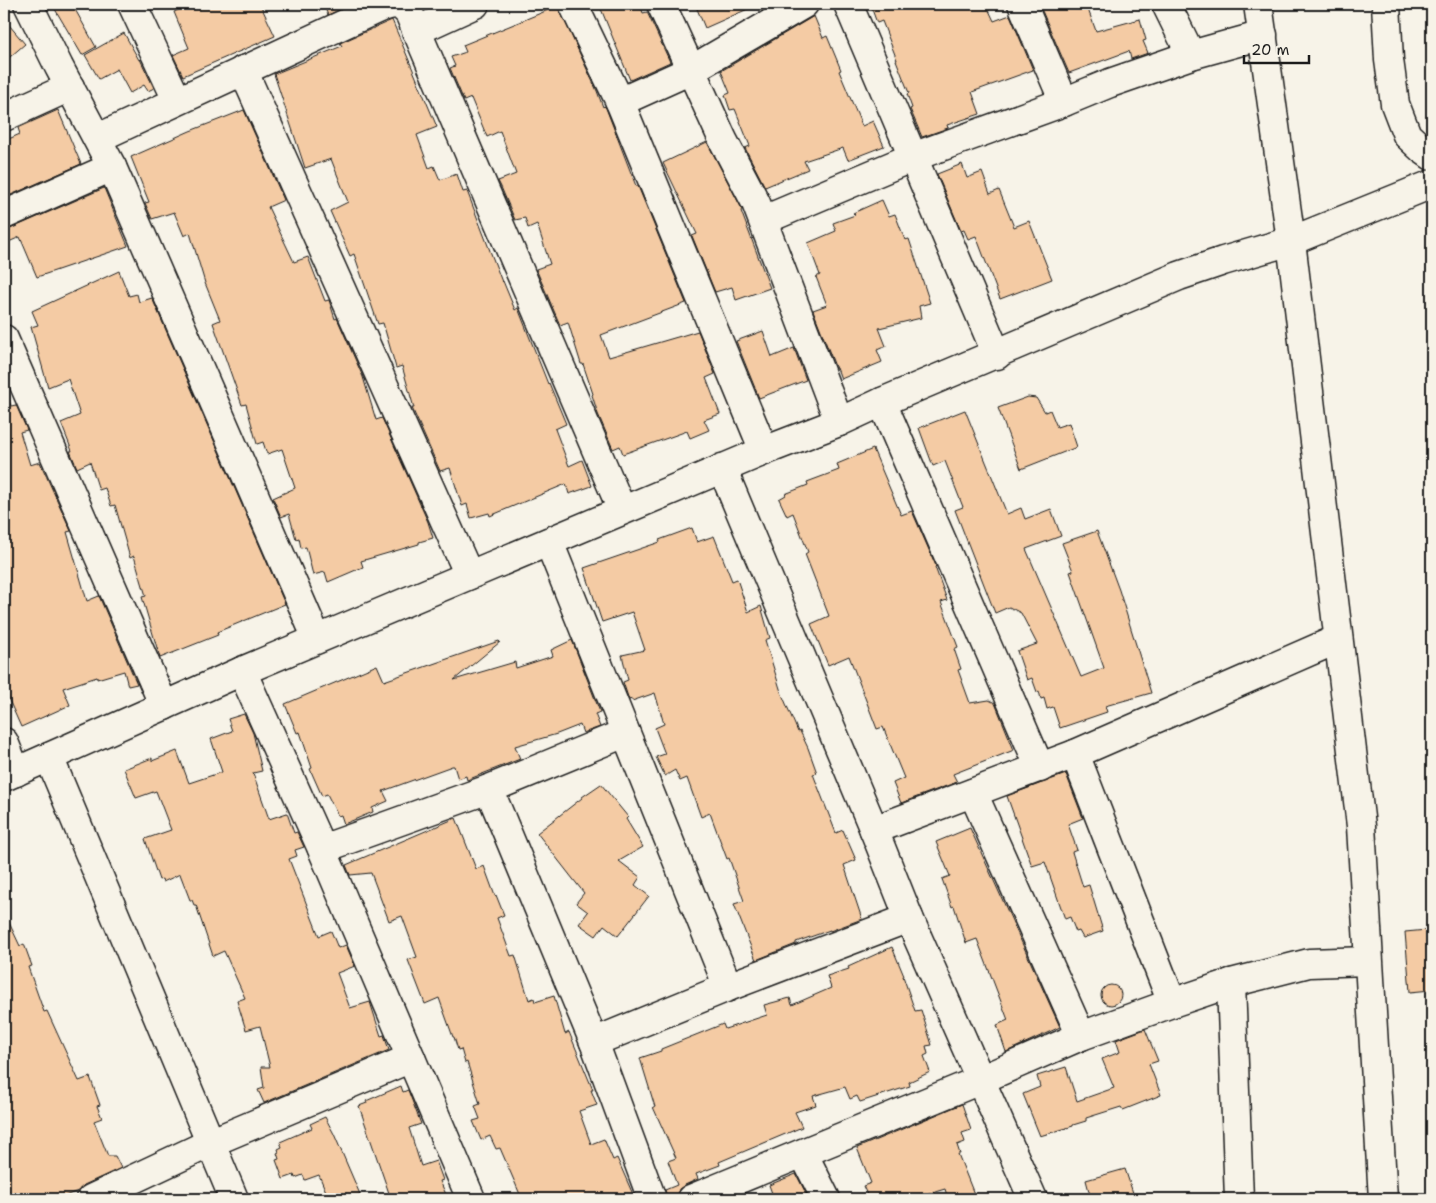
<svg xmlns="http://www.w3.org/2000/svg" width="1436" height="1203" font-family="'Shantell Sans',sans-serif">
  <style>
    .building { fill: #f4cba4; stroke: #1c1c1c }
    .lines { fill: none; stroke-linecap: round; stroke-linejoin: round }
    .minor-casing { stroke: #1c1c1c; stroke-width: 31 }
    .minor { stroke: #f7f3e8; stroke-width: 28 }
  </style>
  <rect width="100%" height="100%" fill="#f7f3e8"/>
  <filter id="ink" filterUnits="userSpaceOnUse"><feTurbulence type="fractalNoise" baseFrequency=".02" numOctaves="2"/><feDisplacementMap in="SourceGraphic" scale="10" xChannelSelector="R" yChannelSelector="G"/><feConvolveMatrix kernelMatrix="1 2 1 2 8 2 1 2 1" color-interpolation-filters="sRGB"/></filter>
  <g filter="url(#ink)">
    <g class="building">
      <path d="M 52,4 L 72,4 L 96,47 L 82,55 Z"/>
      <path d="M 180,4 L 260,4 L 275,36 L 183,76 L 173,55 L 189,48 L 174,12 L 182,8 Z"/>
      <path d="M 323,4 L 344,4 L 345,7 L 328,15 Z"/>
      <path d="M 599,4 L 640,4 L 643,13 L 647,12 L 670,62 L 630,80 Z"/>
      <path d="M 695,4 L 773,4 L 762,11 L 759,4 L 705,28 Z"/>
      <path d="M 870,4 L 986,4 L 994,21 L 1010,15 L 1033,70 L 972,92 L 980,114 L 947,125 L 948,128 L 922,137 L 910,109 L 912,108 L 907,94 L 909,93 L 896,60 L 897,60 L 882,21 L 877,23 Z"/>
      <path d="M 1039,4 L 1086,4 L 1096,31 L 1140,19 L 1146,40 L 1143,41 L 1148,53 L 1131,59 L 1129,51 L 1069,73 Z"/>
      <path d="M 558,6 L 597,91 L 603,107 L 604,106 L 606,108 L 636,186 L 638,186 L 686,303 L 601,335 L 609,357 L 698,331 L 715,374 L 706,378 L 720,414 L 704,420 L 709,430 L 690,438 L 687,431 L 623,454 L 620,446 L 613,449 L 598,414 L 592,395 L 593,394 L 583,364 L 581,364 L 568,322 L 560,325 L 536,269 L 550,264 L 537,224 L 528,228 L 525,218 L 515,220 L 501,187 L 498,181 L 516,174 L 500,131 L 487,137 L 471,98 L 464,101 L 450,68 L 455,66 L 451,57 L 466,52 L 463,45 Z"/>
      <path d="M 814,16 L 823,38 L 827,36 L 841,70 L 839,71 L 862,126 L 873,121 L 884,146 L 848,160 L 843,148 L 804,161 L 808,169 L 765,187 L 745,148 L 750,146 L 735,109 L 730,110 L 725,95 L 730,93 L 721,71 Z"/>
      <path d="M 4,19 L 25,44 L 4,62 Z"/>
      <path d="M 392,20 L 437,127 L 417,135 L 429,168 L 434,166 L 440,180 L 457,174 L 463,192 L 467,191 L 502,282 L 503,281 L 515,310 L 518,308 L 548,384 L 549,383 L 566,424 L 555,429 L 569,466 L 582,460 L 592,486 L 569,494 L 566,484 L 490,516 L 489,513 L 471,518 L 467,504 L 462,506 L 450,468 L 440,471 L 412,408 L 414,408 L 402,366 L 396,368 L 383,323 L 378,324 L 354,254 L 350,256 L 330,211 L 348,202 L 331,159 L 305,168 L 274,74 L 342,46 L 340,43 Z"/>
      <path d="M 124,33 L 139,60 L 140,59 L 154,88 L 148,91 L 144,85 L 130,93 L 117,69 L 99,79 L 85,55 Z"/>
      <path d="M 58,110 L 81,164 L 4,198 L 4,141 L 20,134 L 18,128 Z"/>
      <path d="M 244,110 L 284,200 L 268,207 L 294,262 L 308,257 L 325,301 L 329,300 L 335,319 L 337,318 L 363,377 L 376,420 L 382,418 L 428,522 L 433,538 L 419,542 L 419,544 L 361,561 L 363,567 L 328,582 L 325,572 L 313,575 L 306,547 L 301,548 L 299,538 L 296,539 L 289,514 L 281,517 L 273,498 L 295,488 L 282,449 L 267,454 L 263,442 L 257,444 L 246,404 L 242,405 L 213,323 L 220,320 L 205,283 L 190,233 L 184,236 L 174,212 L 152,219 L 145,203 L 149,202 L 131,157 L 190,131 Z"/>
      <path d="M 707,142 L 742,209 L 741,211 L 770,288 L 736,300 L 732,287 L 715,292 L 692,236 L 697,234 L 663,163 Z"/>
      <path d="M 962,164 L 967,178 L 982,172 L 990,194 L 999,190 L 1014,227 L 1029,221 L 1052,279 L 1000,299 L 976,236 L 968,239 L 964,230 L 961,231 L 937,174 Z"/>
      <path d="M 104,188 L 128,246 L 37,277 L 20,237 L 4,244 L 4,230 L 10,229 Z"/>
      <path d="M 882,200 L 889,216 L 895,214 L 905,240 L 909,239 L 930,303 L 919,306 L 921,318 L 879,328 L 886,346 L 877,350 L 882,362 L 841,379 L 837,368 L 836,369 L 813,310 L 827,305 L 816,277 L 820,275 L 808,243 L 836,231 L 833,223 L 855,215 L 853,213 Z"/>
      <path d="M 119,271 L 129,296 L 137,294 L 139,302 L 152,298 L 285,604 L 217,632 L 218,635 L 160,658 L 142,597 L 146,596 L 134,556 L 130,558 L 115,505 L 111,506 L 105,488 L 99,490 L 90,462 L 77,468 L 70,451 L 72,451 L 61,423 L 80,415 L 68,379 L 48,387 L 31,327 L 38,325 L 32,311 Z"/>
      <path d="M 763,331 L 772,357 L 794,348 L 806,380 L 759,398 L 736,341 Z"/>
      <path d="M 4,395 L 7,395 L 11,406 L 16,405 L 27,430 L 20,432 L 30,465 L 40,462 L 71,531 L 67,532 L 87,601 L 99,596 L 137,684 L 128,686 L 124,671 L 97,679 L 97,677 L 63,688 L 70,705 L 21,727 L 4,689 Z"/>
      <path d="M 1028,397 L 1036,398 L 1045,412 L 1050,410 L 1057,427 L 1069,423 L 1077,447 L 1021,469 L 998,408 Z"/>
      <path d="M 965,410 L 1007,514 L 1021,508 L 1025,519 L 1051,509 L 1061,536 L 1026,549 L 1081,677 L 1104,668 L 1070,572 L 1073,571 L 1062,543 L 1097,531 L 1119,590 L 1151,693 L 1105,706 L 1107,712 L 1060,728 L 1053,707 L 1047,709 L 1044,698 L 1041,699 L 1039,691 L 1037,692 L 1032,678 L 1027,680 L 1017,651 L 1037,644 L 1021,613 L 1009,607 L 995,613 L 955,510 L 963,507 L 945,461 L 933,466 L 919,428 Z"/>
      <path d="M 873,449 L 901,515 L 912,511 L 936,566 L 935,567 L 947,600 L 941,602 L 958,647 L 954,649 L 961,669 L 958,670 L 970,703 L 989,700 L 995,703 L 1014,750 L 953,774 L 957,782 L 901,803 L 893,783 L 904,778 L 883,727 L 877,729 L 849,656 L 828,665 L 811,624 L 829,616 L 805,554 L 808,552 L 793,513 L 787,516 L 779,499 L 786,495 L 785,494 L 808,485 L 807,482 L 839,470 L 837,464 Z"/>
      <path d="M 692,528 L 697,542 L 714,536 L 732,581 L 737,579 L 748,612 L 761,606 L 770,638 L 765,640 L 781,692 L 798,732 L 800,731 L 808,748 L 817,773 L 813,774 L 836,833 L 843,830 L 856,860 L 844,865 L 862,919 L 830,931 L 830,930 L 796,942 L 796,944 L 756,960 L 734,904 L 744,901 L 729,858 L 727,859 L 710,813 L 701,817 L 687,778 L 680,781 L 675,770 L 665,776 L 656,757 L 665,754 L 655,728 L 664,724 L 655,693 L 632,701 L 632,699 L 629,700 L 623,682 L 628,680 L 622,655 L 645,650 L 632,612 L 602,622 L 584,568 L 660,542 L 659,540 Z"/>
      <path d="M 572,640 L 600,712 L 595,714 L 600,727 L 583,733 L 580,725 L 557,734 L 515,746 L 520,759 L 467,780 L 466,776 L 458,779 L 454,766 L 452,766 L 383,791 L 388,801 L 372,808 L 373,812 L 344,824 L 341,815 L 338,816 L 327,794 L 322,796 L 310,769 L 312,768 L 300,732 L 297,733 L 285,704 L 377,665 L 384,681 L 499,641 L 500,642 L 454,680 L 515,662 L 516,668 L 553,656 L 551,650 Z"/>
      <path d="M 244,714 L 253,733 L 262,771 L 253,773 L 269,819 L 287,813 L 294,833 L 297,832 L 304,847 L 295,850 L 297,856 L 289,859 L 319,936 L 331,931 L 338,948 L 346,945 L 355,966 L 337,973 L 350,1008 L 370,1002 L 381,1036 L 384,1035 L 389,1050 L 264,1103 L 258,1090 L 264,1088 L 261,1067 L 270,1067 L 260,1026 L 246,1030 L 237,1001 L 245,998 L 224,951 L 213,956 L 196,905 L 194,905 L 192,900 L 190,900 L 180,874 L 163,882 L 162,879 L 159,880 L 145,839 L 171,830 L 156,791 L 136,798 L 124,769 L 152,758 L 152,761 L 177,751 L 189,783 L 222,772 L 211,739 L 232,731 L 228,719 Z"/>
      <path d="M 1066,774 L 1083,818 L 1068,824 L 1077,850 L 1072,852 L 1083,887 L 1089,885 L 1103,931 L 1083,938 L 1079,931 L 1076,932 L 1070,917 L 1065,919 L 1045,862 L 1032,866 L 1007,796 Z"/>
      <path d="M 601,784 L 628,817 L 626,819 L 643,847 L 619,861 L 640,877 L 635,885 L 649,896 L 618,936 L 604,925 L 596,936 L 579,924 L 588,912 L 576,903 L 584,893 L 537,833 L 582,798 L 582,797 Z"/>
      <path d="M 456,818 L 476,869 L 484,866 L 495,896 L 496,895 L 504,915 L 497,918 L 511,956 L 515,955 L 529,1000 L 534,998 L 535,1002 L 554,996 L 565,1034 L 569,1032 L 593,1090 L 591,1090 L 597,1105 L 579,1111 L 591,1144 L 604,1139 L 613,1160 L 617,1158 L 635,1199 L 522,1199 L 500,1148 L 496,1149 L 490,1136 L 481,1140 L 473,1121 L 480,1119 L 475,1106 L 480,1104 L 467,1062 L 465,1063 L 461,1049 L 458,1050 L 454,1037 L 453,1037 L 439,998 L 425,1004 L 408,960 L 417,957 L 402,916 L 389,921 L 371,873 L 350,875 L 346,865 Z"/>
      <path d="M 970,828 L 1060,1027 L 1006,1052 L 997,1025 L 1008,1020 L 977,939 L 966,943 L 954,906 L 952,907 L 942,879 L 950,876 L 936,842 Z"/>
      <path d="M 4,912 L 20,946 L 24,944 L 32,966 L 28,967 L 44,1012 L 47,1011 L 79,1081 L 90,1077 L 100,1105 L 97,1106 L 102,1118 L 94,1121 L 108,1156 L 115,1156 L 121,1168 L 84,1185 L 78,1191 L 57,1199 L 12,1199 L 4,1181 Z"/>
      <path d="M 1427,930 L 1431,990 L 1410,992 L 1405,932 Z"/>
      <path d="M 892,947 L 904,976 L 903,976 L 915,1011 L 921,1010 L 932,1045 L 926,1046 L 928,1054 L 924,1056 L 930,1072 L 909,1082 L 910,1086 L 860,1102 L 857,1096 L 850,1099 L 845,1087 L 813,1096 L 816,1105 L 795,1112 L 802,1127 L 719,1162 L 720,1165 L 696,1174 L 698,1179 L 685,1185 L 679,1189 L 676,1199 L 667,1199 L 665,1190 L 677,1185 L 668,1161 L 676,1158 L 653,1107 L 655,1107 L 640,1058 L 661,1051 L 661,1049 L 723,1024 L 725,1029 L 767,1015 L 764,1005 L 790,998 L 792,1005 L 831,988 L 827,976 L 849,969 L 848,967 Z"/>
      <circle cx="1111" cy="995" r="10"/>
      <path d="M 1145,1029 L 1158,1061 L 1149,1064 L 1161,1095 L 1123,1110 L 1121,1107 L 1086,1118 L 1086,1121 L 1073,1125 L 1073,1126 L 1040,1136 L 1023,1094 L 1040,1087 L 1037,1076 L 1066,1067 L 1077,1101 L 1114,1088 L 1102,1059 L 1120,1052 L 1116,1040 Z"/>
      <path d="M 401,1086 L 403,1092 L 408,1090 L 421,1124 L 409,1128 L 421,1166 L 436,1161 L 443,1180 L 440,1181 L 448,1199 L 391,1199 L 359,1106 L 367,1103 L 366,1101 Z"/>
      <path d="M 962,1104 L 971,1130 L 962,1133 L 965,1142 L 957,1145 L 960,1154 L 958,1154 L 976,1199 L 948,1199 L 945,1189 L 912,1199 L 869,1199 L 863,1186 L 871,1183 L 857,1148 Z"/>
      <path d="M 325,1117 L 334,1134 L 362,1199 L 329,1199 L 319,1175 L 305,1180 L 303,1175 L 295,1178 L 294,1175 L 283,1179 L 276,1160 L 279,1159 L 277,1153 L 279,1152 L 278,1149 L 282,1147 L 280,1142 L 312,1128 L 310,1124 Z"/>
      <path d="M 1125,1169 L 1135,1199 L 1091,1199 L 1086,1180 Z"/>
      <path d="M 796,1174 L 809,1199 L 774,1199 L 769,1185 Z"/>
    </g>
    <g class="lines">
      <defs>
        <g id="minor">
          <path d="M 28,4 L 59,67 L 112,167 L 317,639"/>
          <path d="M 132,4 L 177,100"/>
          <path d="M 393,4 L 401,5 L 409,13 L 622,510"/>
          <path d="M 573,4 L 620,102 L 764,451"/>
          <path d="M 661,4 L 723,140 L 756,203 L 839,422"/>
          <path d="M 848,4 L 997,355"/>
          <path d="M 1022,4 L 1064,102"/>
          <path d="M 1166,4 L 1191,55"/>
          <path d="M 1258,4 L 1291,241 L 1361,826 L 1383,1199"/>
          <path d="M 1386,4 L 1389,60 L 1395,104 L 1407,135 L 1422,149 L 1432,156"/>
          <path d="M 416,31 L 475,4"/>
          <path d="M 243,70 L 469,575"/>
          <path d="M 620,102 L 691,70 L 804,4"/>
          <path d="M 4,117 L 70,87"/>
          <path d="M 98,138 L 379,8 L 392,4"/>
          <path d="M 4,215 L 112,167"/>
          <path d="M 764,220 L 913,157 L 1064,102 L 1110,83 L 1191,55 L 1263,35"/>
          <path d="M 4,339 L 164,706"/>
          <path d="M 882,402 L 1040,768"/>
          <path d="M 722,468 L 874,830 L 909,918 L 1033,1199"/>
          <path d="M 549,542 L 728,987"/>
          <path d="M 242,671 L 322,849 L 471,1199"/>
          <path d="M 4,742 L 16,772"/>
          <path d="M 1075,754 L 1172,1003"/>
          <path d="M 49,757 L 234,1199"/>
          <path d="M 4,777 L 242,671 L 764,451 L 839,422 L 882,402 L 1179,276 L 1223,261 L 1291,241 L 1432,184"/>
          <path d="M 489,789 L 594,1042 L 652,1199"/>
          <path d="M 973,793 L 1081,1036"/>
          <path d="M 874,830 L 1075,754 L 1338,639"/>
          <path d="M 322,849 L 489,789 L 625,733"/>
          <path d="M 1231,983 L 1239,1199"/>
          <path d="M 594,1042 L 728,987 L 909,918"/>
          <path d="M 803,1153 L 826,1199"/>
          <path d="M 91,1199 L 210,1143 L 411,1058"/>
          <path d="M 691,1199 L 980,1080 L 1081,1036 L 1172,1003 L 1231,983 L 1309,963 L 1368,961"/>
        </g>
      </defs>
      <use href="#minor" class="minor-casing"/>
      <use href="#minor" class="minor"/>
    </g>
  </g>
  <rect width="1436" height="1203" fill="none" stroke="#f7f3e8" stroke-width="20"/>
  <rect x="10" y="10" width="1416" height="1183" fill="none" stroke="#1c1c1c" stroke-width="2" filter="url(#ink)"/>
  <path d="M1244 55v8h65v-8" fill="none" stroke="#1c1c1c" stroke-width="2.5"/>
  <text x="1251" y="55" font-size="15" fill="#1c1c1c" stroke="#f7f3e8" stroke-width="4" paint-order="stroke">20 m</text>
</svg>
